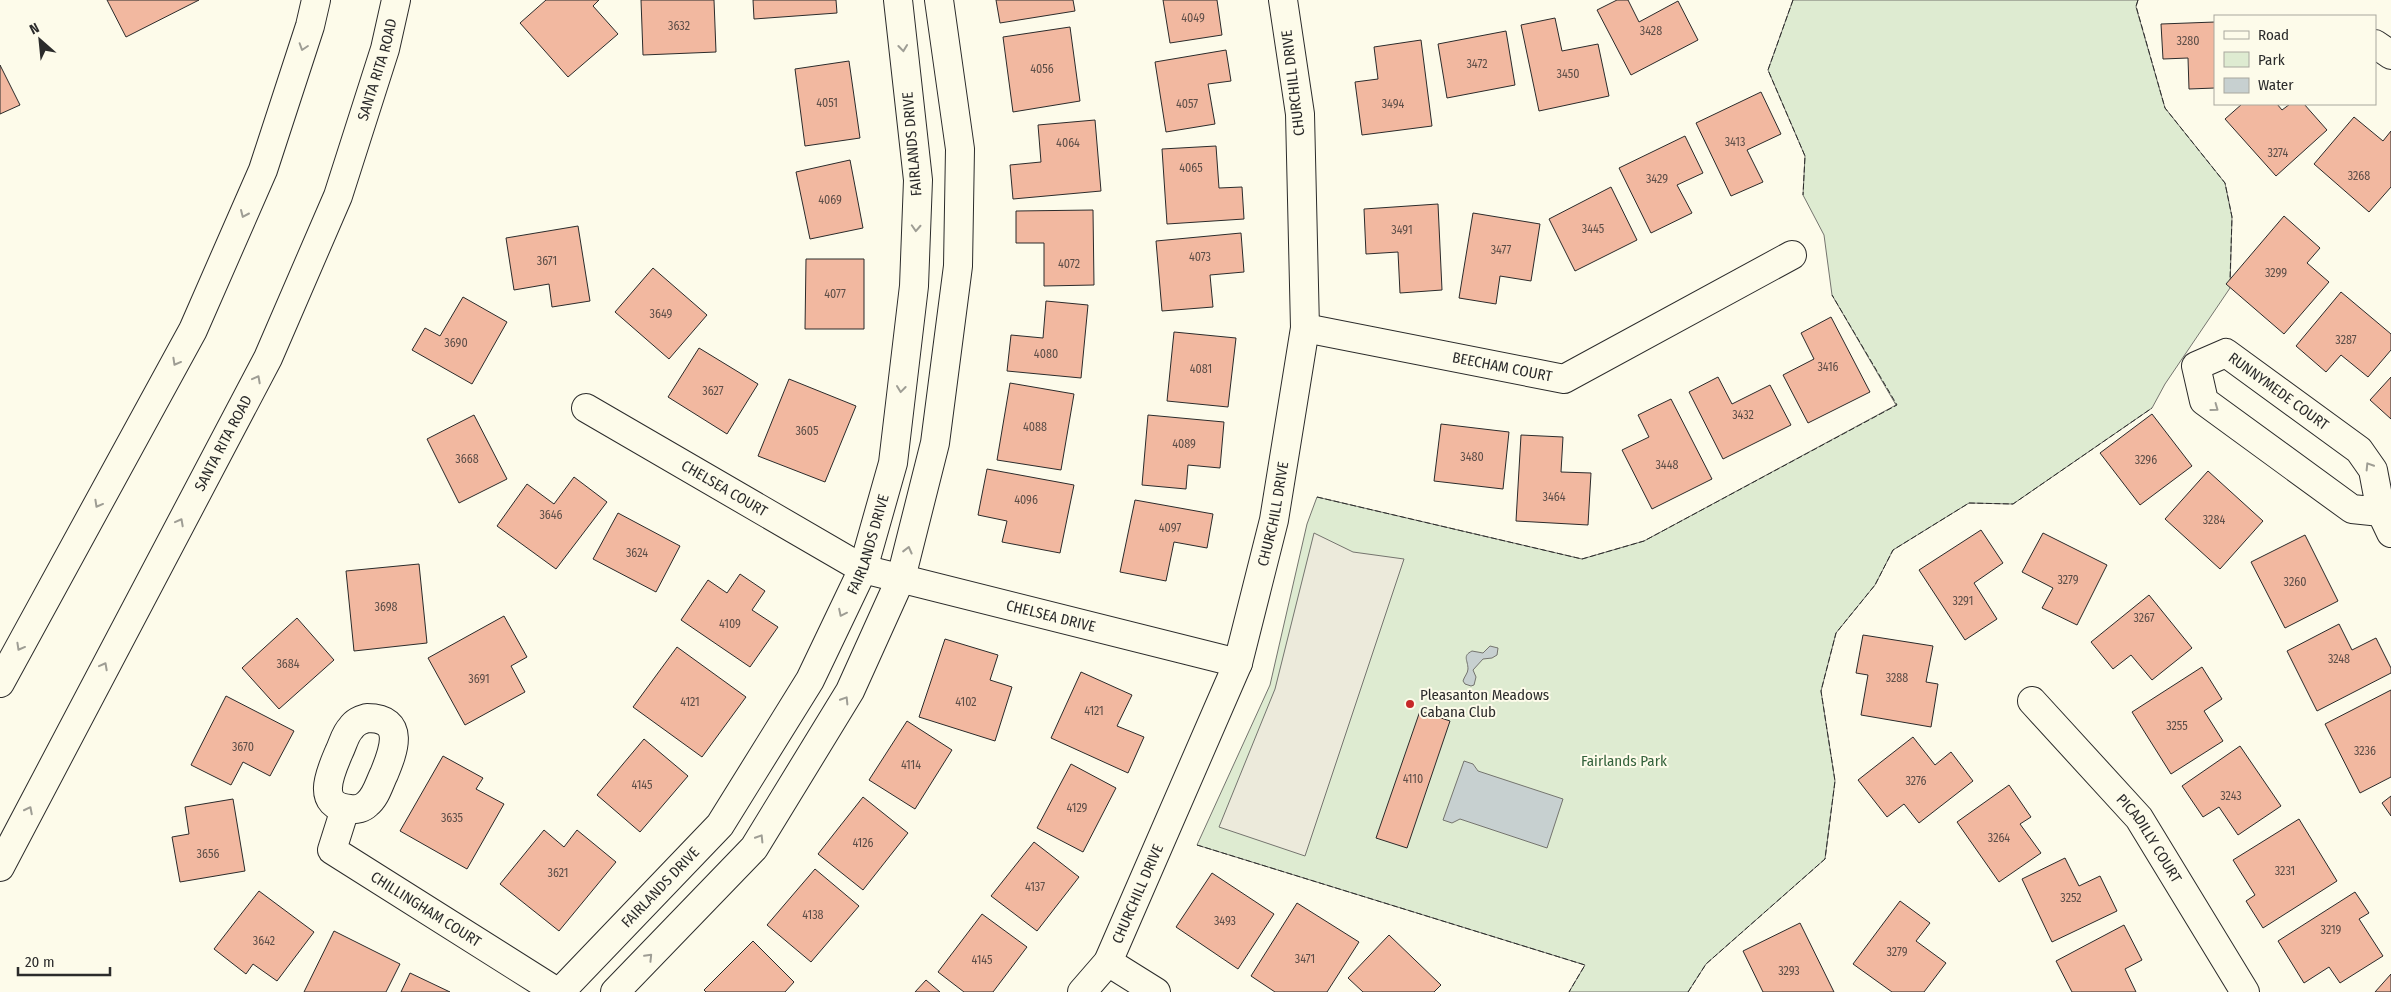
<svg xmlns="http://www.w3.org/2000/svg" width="2391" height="992" font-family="'Fira Sans Condensed',sans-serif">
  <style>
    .green { fill: #deebd1; stroke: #74746e }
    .parking { fill: #eceadb; stroke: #74746e }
    .water { fill: #c7d0d0; stroke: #74746e }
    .building { fill: #f2b8a0; stroke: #2b2b2b }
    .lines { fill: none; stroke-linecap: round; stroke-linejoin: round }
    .minor-casing { stroke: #2b2b2b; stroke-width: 30 }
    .primary-casing { stroke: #2b2b2b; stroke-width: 30 }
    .minor { stroke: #fdfbea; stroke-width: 28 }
    .primary { stroke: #fdfbea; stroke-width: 28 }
    .fence { stroke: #2b2b2b; stroke-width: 1; stroke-dasharray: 6 2.5; stroke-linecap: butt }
    .oneway { stroke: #9e9d94 }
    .poi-dot { fill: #c62828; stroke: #fdfbea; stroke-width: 2 }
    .labels { text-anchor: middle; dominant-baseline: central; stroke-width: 4; stroke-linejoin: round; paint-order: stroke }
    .number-label { font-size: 12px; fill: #5d4e48 }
    .street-label { font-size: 15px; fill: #2b2b2b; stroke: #fdfbea }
    .poi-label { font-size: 15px; fill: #2b2b2b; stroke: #fdfbea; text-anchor: start }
    .park-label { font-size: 15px; fill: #34623c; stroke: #fdfbea }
  </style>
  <rect width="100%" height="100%" fill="#fdfbea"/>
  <path class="green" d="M 1793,0 L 2138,0 L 2136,7 L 2165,108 L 2225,183 L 2232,217 L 2230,288 L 2165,384 L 2152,408 L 2013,504 L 1969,503 L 1893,550 L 1875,585 L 1836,633 L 1821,691 L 1835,781 L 1825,859 L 1706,964 L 1688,992 L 1569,992 L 1585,965 L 1197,845 L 1270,685 L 1307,524 L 1317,497 L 1582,559 L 1644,541 L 1896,405 L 1832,295 L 1824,235 L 1803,195 L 1805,156 L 1768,70 Z"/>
  <path class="parking" d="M 1314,533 L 1353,552 L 1404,559 L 1305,856 L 1219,827 L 1275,689 Z"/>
  <g class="water">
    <path d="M 1490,646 L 1498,648 L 1497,655 L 1492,658 L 1483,659 L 1473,670 L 1476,677 L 1474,685 L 1471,686 L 1465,684 L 1463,681 C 1464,677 1468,673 1468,669 C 1468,660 1462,656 1472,651 L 1483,653 Z"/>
    <path d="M 1464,761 L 1473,764 L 1478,771 L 1563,799 L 1547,848 L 1460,819 L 1452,823 L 1443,820 Z"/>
  </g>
  <g class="building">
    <path d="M 107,0 L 199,0 L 126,37 Z"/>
    <path d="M 546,0 L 599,0 L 593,6 L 618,34 L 568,77 L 520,23 Z"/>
    <path d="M 641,0 L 714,0 L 716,52 L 643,55 Z"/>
    <path d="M 753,0 L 836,0 L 837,13 L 754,19 Z"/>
    <path d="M 996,0 L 1073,0 L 1075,11 L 1000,23 Z"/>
    <path d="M 1163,0 L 1217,0 L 1222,35 L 1170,43 Z"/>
    <path d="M 1617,0 L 1628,0 L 1639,22 L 1678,1 L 1698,40 L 1631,75 L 1597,10 Z"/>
    <path d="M 1555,18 L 1562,51 L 1598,44 L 1609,96 L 1539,111 L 1521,25 Z"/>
    <path d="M 2215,22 L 2215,88 L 2189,89 L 2188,58 L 2163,59 L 2161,24 Z"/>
    <path d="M 1070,27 L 1080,101 L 1013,112 L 1003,37 Z"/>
    <path d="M 1506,31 L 1515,85 L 1447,98 L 1438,44 Z"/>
    <path d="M 1421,40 L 1432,126 L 1362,135 L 1355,82 L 1378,79 L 1374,47 Z"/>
    <path d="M 1226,50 L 1231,81 L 1208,84 L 1215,124 L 1166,132 L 1155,62 Z"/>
    <path d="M 849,61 L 860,138 L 805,146 L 795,69 Z"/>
    <path d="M 0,65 L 20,105 L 0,114 Z"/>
    <path d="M 1761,92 L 1781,134 L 1747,150 L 1763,182 L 1731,196 L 1696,123 Z"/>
    <path d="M 2242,104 L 2277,104 L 2282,110 L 2290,104 L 2304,104 L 2327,130 L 2276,176 L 2225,119 Z"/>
    <path d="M 2354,117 L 2383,141 L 2391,131 L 2391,187 L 2369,212 L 2314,164 Z"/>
    <path d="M 1095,120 L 1101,191 L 1013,199 L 1010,165 L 1041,162 L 1038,125 Z"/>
    <path d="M 1685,136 L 1703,173 L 1677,185 L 1692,213 L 1651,233 L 1619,168 Z"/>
    <path d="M 1216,146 L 1219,188 L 1242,187 L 1244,219 L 1167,224 L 1162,149 Z"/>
    <path d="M 850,160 L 863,228 L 810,239 L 796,172 Z"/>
    <path d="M 1611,187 L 1637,240 L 1575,271 L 1549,219 Z"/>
    <path d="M 1438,204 L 1442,290 L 1400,293 L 1398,252 L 1366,254 L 1364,209 Z"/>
    <path d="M 1093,210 L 1094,285 L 1044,286 L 1044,243 L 1016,243 L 1016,211 Z"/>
    <path d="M 1473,213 L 1540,224 L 1531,281 L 1500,276 L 1496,304 L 1459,298 Z"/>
    <path d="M 2284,216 L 2320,248 L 2307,263 L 2329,282 L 2284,334 L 2226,284 Z"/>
    <path d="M 578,226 L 590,301 L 552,307 L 549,284 L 514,290 L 506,238 Z"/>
    <path d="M 1241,233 L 1244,272 L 1210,275 L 1213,307 L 1162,311 L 1156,241 Z"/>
    <path d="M 806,259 L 864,259 L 864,329 L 805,329 Z"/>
    <path d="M 653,268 L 707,315 L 669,359 L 615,312 Z"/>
    <path d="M 2341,292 L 2391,334 L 2391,350 L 2368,377 L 2341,355 L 2326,372 L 2296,346 Z"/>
    <path d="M 463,297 L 507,322 L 472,384 L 412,350 L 425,328 L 440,336 Z"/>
    <path d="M 1046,301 L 1088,305 L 1081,378 L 1007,371 L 1011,335 L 1043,338 Z"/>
    <path d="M 1831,317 L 1870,392 L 1808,423 L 1783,375 L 1814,359 L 1801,333 Z"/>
    <path d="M 1174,332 L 1236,338 L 1228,407 L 1167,401 Z"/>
    <path d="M 699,348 L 758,384 L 727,434 L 668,397 Z"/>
    <path d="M 1718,377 L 1732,404 L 1770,385 L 1791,425 L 1723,459 L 1689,392 Z"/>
    <path d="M 2391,377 L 2391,419 L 2370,400 Z"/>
    <path d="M 789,379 L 856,406 L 825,482 L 758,456 Z"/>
    <path d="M 1010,383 L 1074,394 L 1061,470 L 997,460 Z"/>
    <path d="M 1671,399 L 1712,479 L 1652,509 L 1622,450 L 1649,437 L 1638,415 Z"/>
    <path d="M 2152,414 L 2192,466 L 2140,505 L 2100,453 Z"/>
    <path d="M 474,415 L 507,479 L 459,503 L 427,439 Z"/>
    <path d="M 1148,415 L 1224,422 L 1220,468 L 1188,465 L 1186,489 L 1142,485 Z"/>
    <path d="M 1441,424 L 1509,432 L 1503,489 L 1434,481 Z"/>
    <path d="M 1521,435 L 1563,437 L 1561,472 L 1591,473 L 1588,525 L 1516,521 Z"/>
    <path d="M 987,469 L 1074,485 L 1060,553 L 1002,542 L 1007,521 L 978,515 Z"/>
    <path d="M 2208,471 L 2263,521 L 2220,569 L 2165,519 Z"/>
    <path d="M 574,477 L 607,502 L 556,569 L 497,526 L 527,484 L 554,504 Z"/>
    <path d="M 1135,500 L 1213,514 L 1207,548 L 1174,542 L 1166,581 L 1120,572 Z"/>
    <path d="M 618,513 L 680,546 L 656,592 L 593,559 Z"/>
    <path d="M 1981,530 L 2003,563 L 1974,583 L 1997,619 L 1965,640 L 1919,570 Z"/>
    <path d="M 2043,533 L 2107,565 L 2077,625 L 2042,608 L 2053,588 L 2022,572 Z"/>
    <path d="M 2305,535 L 2338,601 L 2285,628 L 2251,562 Z"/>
    <path d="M 419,564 L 427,643 L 354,651 L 346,571 Z"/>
    <path d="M 740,574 L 765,591 L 752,610 L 778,627 L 750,667 L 681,620 L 708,580 L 727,593 Z"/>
    <path d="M 2149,595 L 2192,648 L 2152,680 L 2131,655 L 2113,669 L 2091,642 Z"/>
    <path d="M 504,616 L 527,657 L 511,666 L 525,692 L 465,725 L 428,658 Z"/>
    <path d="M 297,618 L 334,660 L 279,709 L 242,668 Z"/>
    <path d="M 2339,624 L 2352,650 L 2376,638 L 2391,668 L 2391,673 L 2317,711 L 2287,651 Z"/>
    <path d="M 1863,635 L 1933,646 L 1926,682 L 1938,684 L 1931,727 L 1861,715 L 1868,675 L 1856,673 Z"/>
    <path d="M 945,639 L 998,655 L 990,680 L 1012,687 L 995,741 L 919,717 Z"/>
    <path d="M 677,647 L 746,697 L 702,757 L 633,707 Z"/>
    <path d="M 2202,667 L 2222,699 L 2204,711 L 2223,741 L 2171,774 L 2132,712 Z"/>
    <path d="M 1081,672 L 1132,695 L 1117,726 L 1144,737 L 1128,773 L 1051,738 Z"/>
    <path d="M 2391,690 L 2391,777 L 2360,793 L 2325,724 Z"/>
    <path d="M 226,696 L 294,731 L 270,776 L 243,762 L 231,785 L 191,765 Z"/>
    <path d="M 1420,711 L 1450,721 L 1407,848 L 1376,838 Z"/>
    <path d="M 907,721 L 952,750 L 915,809 L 869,780 Z"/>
    <path d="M 1913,737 L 1935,765 L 1951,752 L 1973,781 L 1919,823 L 1904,804 L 1887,817 L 1858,780 Z"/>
    <path d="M 644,739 L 688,776 L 640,832 L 597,795 Z"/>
    <path d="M 2240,746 L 2281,806 L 2238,835 L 2219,807 L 2203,817 L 2182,786 Z"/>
    <path d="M 443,756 L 483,778 L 476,789 L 504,804 L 467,869 L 400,831 Z"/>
    <path d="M 1071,764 L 1116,788 L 1083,852 L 1037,828 Z"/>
    <path d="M 2009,785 L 2031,817 L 2020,824 L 2041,853 L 1999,882 L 1957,822 Z"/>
    <path d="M 2391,796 L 2391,816 L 2382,803 Z"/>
    <path d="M 863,797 L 908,833 L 863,890 L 818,854 Z"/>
    <path d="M 233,799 L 245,871 L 180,882 L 172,837 L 189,834 L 185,807 Z"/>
    <path d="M 2299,819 L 2337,881 L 2263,928 L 2246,901 L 2255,895 L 2233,860 Z"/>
    <path d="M 544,830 L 564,847 L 577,830 L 616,862 L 559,931 L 500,884 Z"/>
    <path d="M 1034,842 L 1079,877 L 1037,931 L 991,896 Z"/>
    <path d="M 2065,858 L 2079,886 L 2100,876 L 2117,911 L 2052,942 L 2022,879 Z"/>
    <path d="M 815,869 L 859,906 L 811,962 L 767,925 Z"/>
    <path d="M 1212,873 L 1274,914 L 1238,969 L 1176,927 Z"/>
    <path d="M 259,891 L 314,932 L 277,981 L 253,964 L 246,974 L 214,949 Z"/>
    <path d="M 2355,892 L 2369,913 L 2359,919 L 2383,956 L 2340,983 L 2329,967 L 2304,983 L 2278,941 Z"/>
    <path d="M 1900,901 L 1930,923 L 1916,941 L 1946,963 L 1924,992 L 1892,992 L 1853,964 Z"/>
    <path d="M 1297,903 L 1359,942 L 1327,992 L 1275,992 L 1251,976 Z"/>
    <path d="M 982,914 L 1027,947 L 993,992 L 964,992 L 938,972 Z"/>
    <path d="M 1800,923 L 1834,992 L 1763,992 L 1743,951 Z"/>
    <path d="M 2124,925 L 2142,960 L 2125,969 L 2136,992 L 2072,992 L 2056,961 Z"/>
    <path d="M 334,931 L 400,964 L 386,992 L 304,992 Z"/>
    <path d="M 1389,935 L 1441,985 L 1434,992 L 1363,992 L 1348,978 Z"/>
    <path d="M 753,941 L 794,982 L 785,992 L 706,992 L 704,990 Z"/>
    <path d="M 410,973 L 450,992 L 401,992 Z"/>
    <path d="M 2391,974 L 2391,992 L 2375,992 Z"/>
    <path d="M 926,980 L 940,992 L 915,992 Z"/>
  </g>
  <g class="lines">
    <defs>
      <g id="minor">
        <path d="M 2375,44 L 2391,55"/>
        <path id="s1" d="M 1305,328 L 1564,379 L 1792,255"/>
        <path id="s2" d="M 586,408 L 863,569 L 1238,663"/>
        <path id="s3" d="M 2381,512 L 2352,509 L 2204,401 L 2196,366 L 2226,353 L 2359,450 L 2373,470 L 2381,512 L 2391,533"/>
        <path id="s4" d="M 2032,701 L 2139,818 L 2245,992"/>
        <path d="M 367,718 C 407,718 393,752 384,774 C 379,784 376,797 367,804 C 363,808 356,810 350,809 C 314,806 331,771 339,752 C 343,744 345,734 351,728 C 355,722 360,720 367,718 Z"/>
        <path id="s5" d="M 345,809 L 332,850 L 557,992"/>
        <path d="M 1108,962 L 1156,992"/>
        <path id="s6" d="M 560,992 L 720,825 L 810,680 L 863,569 L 893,463 L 914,286 L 918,180 L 898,0"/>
        <path d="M 615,992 L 754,848 L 850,691 L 901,578 L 935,443 L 958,266 L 960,149 L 939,0"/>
        <path id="s7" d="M 1082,992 L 1108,962 L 1238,663 L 1274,520 L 1305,328 L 1300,114 L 1283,0"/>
      </g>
      <g id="primary">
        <path d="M 0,683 L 193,330 L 263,170 L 310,26 L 316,0"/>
        <path id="s8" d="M 0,867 L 268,358 L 338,196 L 385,49 L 396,0"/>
      </g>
    </defs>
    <use href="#minor" class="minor-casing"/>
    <use href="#primary" class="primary-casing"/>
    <use href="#minor" class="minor"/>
    <use href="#primary" class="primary"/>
    <g class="fence">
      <path d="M 1793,0 L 1768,70 L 1805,156 L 1803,195"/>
      <path d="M 2138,0 L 2136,6 L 2165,108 L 2225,183 L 2232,217 L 2230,280"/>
      <path d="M 1317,497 L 1582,559 L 1644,541 L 1897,405 L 1832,295"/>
      <path d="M 1197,845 L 1585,965 L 1569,992"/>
      <path d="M 1688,992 L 1706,964 L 1825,859 L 1835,781 L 1821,691 L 1836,633 L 1875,585 L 1893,550 L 1969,503 L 2013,504 L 2152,408"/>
    </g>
  </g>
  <defs><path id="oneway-chevron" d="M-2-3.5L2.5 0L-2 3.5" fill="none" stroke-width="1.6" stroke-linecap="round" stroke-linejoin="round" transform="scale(1.25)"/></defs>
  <g class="oneway">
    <use href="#oneway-chevron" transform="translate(303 47) rotate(108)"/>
    <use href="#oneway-chevron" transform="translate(903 48) rotate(84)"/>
    <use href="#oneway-chevron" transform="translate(244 214) rotate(114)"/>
    <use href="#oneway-chevron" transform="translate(916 228) rotate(93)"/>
    <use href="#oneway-chevron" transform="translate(176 362) rotate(119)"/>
    <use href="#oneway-chevron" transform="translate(257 379) rotate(-62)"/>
    <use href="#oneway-chevron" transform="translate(901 389) rotate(97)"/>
    <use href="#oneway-chevron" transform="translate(2215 408) rotate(36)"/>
    <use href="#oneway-chevron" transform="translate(2369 466) rotate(-122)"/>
    <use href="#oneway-chevron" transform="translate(98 504) rotate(119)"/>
    <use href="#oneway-chevron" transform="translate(180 522) rotate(-62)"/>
    <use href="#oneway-chevron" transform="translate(908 550) rotate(-76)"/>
    <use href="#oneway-chevron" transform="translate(842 613) rotate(116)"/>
    <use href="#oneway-chevron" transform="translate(20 647) rotate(119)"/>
    <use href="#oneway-chevron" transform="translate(104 666) rotate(-62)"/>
    <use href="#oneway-chevron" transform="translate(845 700) rotate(-58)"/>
    <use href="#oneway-chevron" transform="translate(29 810) rotate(-63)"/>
    <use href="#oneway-chevron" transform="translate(760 838) rotate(-58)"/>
    <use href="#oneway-chevron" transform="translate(649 957) rotate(-46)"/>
  </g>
  <circle class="poi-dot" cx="1410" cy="704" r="5"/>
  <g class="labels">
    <g class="number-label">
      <text x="1193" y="18">4049</text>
      <text x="679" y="26">3632</text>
      <text x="1651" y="31">3428</text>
      <text x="2188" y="41">3280</text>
      <text x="1477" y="64">3472</text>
      <text x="1042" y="69">4056</text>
      <text x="1568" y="74">3450</text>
      <text x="827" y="103">4051</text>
      <text x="1187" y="104">4057</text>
      <text x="1393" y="104">3494</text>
      <text x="1735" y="142">3413</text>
      <text x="1068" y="143">4064</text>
      <text x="2278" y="153">3274</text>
      <text x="1191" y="168">4065</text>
      <text x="2359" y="176">3268</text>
      <text x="1657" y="179">3429</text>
      <text x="830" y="200">4069</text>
      <text x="1593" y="229">3445</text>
      <text x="1402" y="230">3491</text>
      <text x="1501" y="250">3477</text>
      <text x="1200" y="257">4073</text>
      <text x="547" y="261">3671</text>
      <text x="1069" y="264">4072</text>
      <text x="2276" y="273">3299</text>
      <text x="835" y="294">4077</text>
      <text x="661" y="314">3649</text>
      <text x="2346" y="340">3287</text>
      <text x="456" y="343">3690</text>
      <text x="1046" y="354">4080</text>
      <text x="1828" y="367">3416</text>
      <text x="1201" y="369">4081</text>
      <text x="713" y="391">3627</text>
      <text x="1743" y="415">3432</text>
      <text x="1035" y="427">4088</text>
      <text x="807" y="431">3605</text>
      <text x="1184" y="444">4089</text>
      <text x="1472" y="457">3480</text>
      <text x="467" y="459">3668</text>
      <text x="2146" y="460">3296</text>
      <text x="1667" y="465">3448</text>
      <text x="1554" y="497">3464</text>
      <text x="1026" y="500">4096</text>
      <text x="551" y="515">3646</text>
      <text x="2214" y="520">3284</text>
      <text x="1170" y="528">4097</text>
      <text x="637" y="553">3624</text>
      <text x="2068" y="580">3279</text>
      <text x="2295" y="582">3260</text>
      <text x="1963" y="601">3291</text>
      <text x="386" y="607">3698</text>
      <text x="2144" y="618">3267</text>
      <text x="730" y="624">4109</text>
      <text x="2339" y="659">3248</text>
      <text x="288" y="664">3684</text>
      <text x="1897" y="678">3288</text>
      <text x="479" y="679">3691</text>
      <text x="690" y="702">4121</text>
      <text x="966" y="702">4102</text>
      <text x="1094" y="711">4121</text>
      <text x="2177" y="726">3255</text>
      <text x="243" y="747">3670</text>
      <text x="2365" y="751">3236</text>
      <text x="911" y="765">4114</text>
      <text x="1413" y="779">4110</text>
      <text x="1916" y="781">3276</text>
      <text x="642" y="785">4145</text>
      <text x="2231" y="796">3243</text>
      <text x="1077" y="808">4129</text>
      <text x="452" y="818">3635</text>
      <text x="1999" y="838">3264</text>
      <text x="863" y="843">4126</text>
      <text x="208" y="854">3656</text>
      <text x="2285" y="871">3231</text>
      <text x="558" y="873">3621</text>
      <text x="1035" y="887">4137</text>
      <text x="2071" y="898">3252</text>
      <text x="813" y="915">4138</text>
      <text x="1225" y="921">3493</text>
      <text x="2331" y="930">3219</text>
      <text x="264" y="941">3642</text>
      <text x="1897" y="952">3279</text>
      <text x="1305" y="959">3471</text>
      <text x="982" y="960">4145</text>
      <text x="1789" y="971">3293</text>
    </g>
    <g class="street-label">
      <text stroke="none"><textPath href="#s8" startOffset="884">SANTA RITA ROAD</textPath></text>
      <text transform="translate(1293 83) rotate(-97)">CHURCHILL DRIVE</text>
      <text transform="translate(912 144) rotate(-95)">FAIRLANDS DRIVE</text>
      <text stroke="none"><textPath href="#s1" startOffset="201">BEECHAM COURT</textPath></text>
      <text stroke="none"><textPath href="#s3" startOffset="346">RUNNYMEDE COURT</textPath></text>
      <text stroke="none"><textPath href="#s8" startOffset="479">SANTA RITA ROAD</textPath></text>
      <text stroke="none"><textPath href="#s2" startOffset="160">CHELSEA COURT</textPath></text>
      <text stroke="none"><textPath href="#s7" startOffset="519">CHURCHILL DRIVE</textPath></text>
      <text stroke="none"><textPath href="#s6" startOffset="550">FAIRLANDS DRIVE</textPath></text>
      <text stroke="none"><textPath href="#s2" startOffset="514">CHELSEA DRIVE</textPath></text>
      <text stroke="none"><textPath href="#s4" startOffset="181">PICADILLY COURT</textPath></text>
      <text stroke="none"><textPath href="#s6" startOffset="145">FAIRLANDS DRIVE</textPath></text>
      <text stroke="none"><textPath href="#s7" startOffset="114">CHURCHILL DRIVE</textPath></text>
      <text stroke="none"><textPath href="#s5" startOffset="154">CHILLINGHAM COURT</textPath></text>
    </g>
    <g class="poi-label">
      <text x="1420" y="695">Pleasanton Meadows<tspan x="1420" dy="17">Cabana Club</tspan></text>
    </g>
    <g class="park-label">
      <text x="1624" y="761">Fairlands Park</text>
    </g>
  </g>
  <rect x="2214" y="15" width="162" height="90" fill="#fdfbea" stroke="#a9a89e"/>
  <rect x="2224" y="31" width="25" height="8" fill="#fdfbea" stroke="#a9a89e"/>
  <text x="2258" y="40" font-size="15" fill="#2b2b2b">Road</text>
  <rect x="2224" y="52" width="25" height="15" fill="#deebd1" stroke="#a9a89e"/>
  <text x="2258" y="65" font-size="15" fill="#2b2b2b">Park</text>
  <rect x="2224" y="78" width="25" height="15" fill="#c7d0d0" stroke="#a9a89e"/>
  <text x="2258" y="90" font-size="15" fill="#2b2b2b">Water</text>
  <g transform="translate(40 40) rotate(333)" stroke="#fdfbea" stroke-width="4" paint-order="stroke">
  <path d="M0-4L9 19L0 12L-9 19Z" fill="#2b2b2b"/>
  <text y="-8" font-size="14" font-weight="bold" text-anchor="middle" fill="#2b2b2b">N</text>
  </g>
  <path d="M18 967v8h92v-8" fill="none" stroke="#2b2b2b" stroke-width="2.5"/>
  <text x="25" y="967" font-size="15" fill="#2b2b2b" stroke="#fdfbea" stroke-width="4" paint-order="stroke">20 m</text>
</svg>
